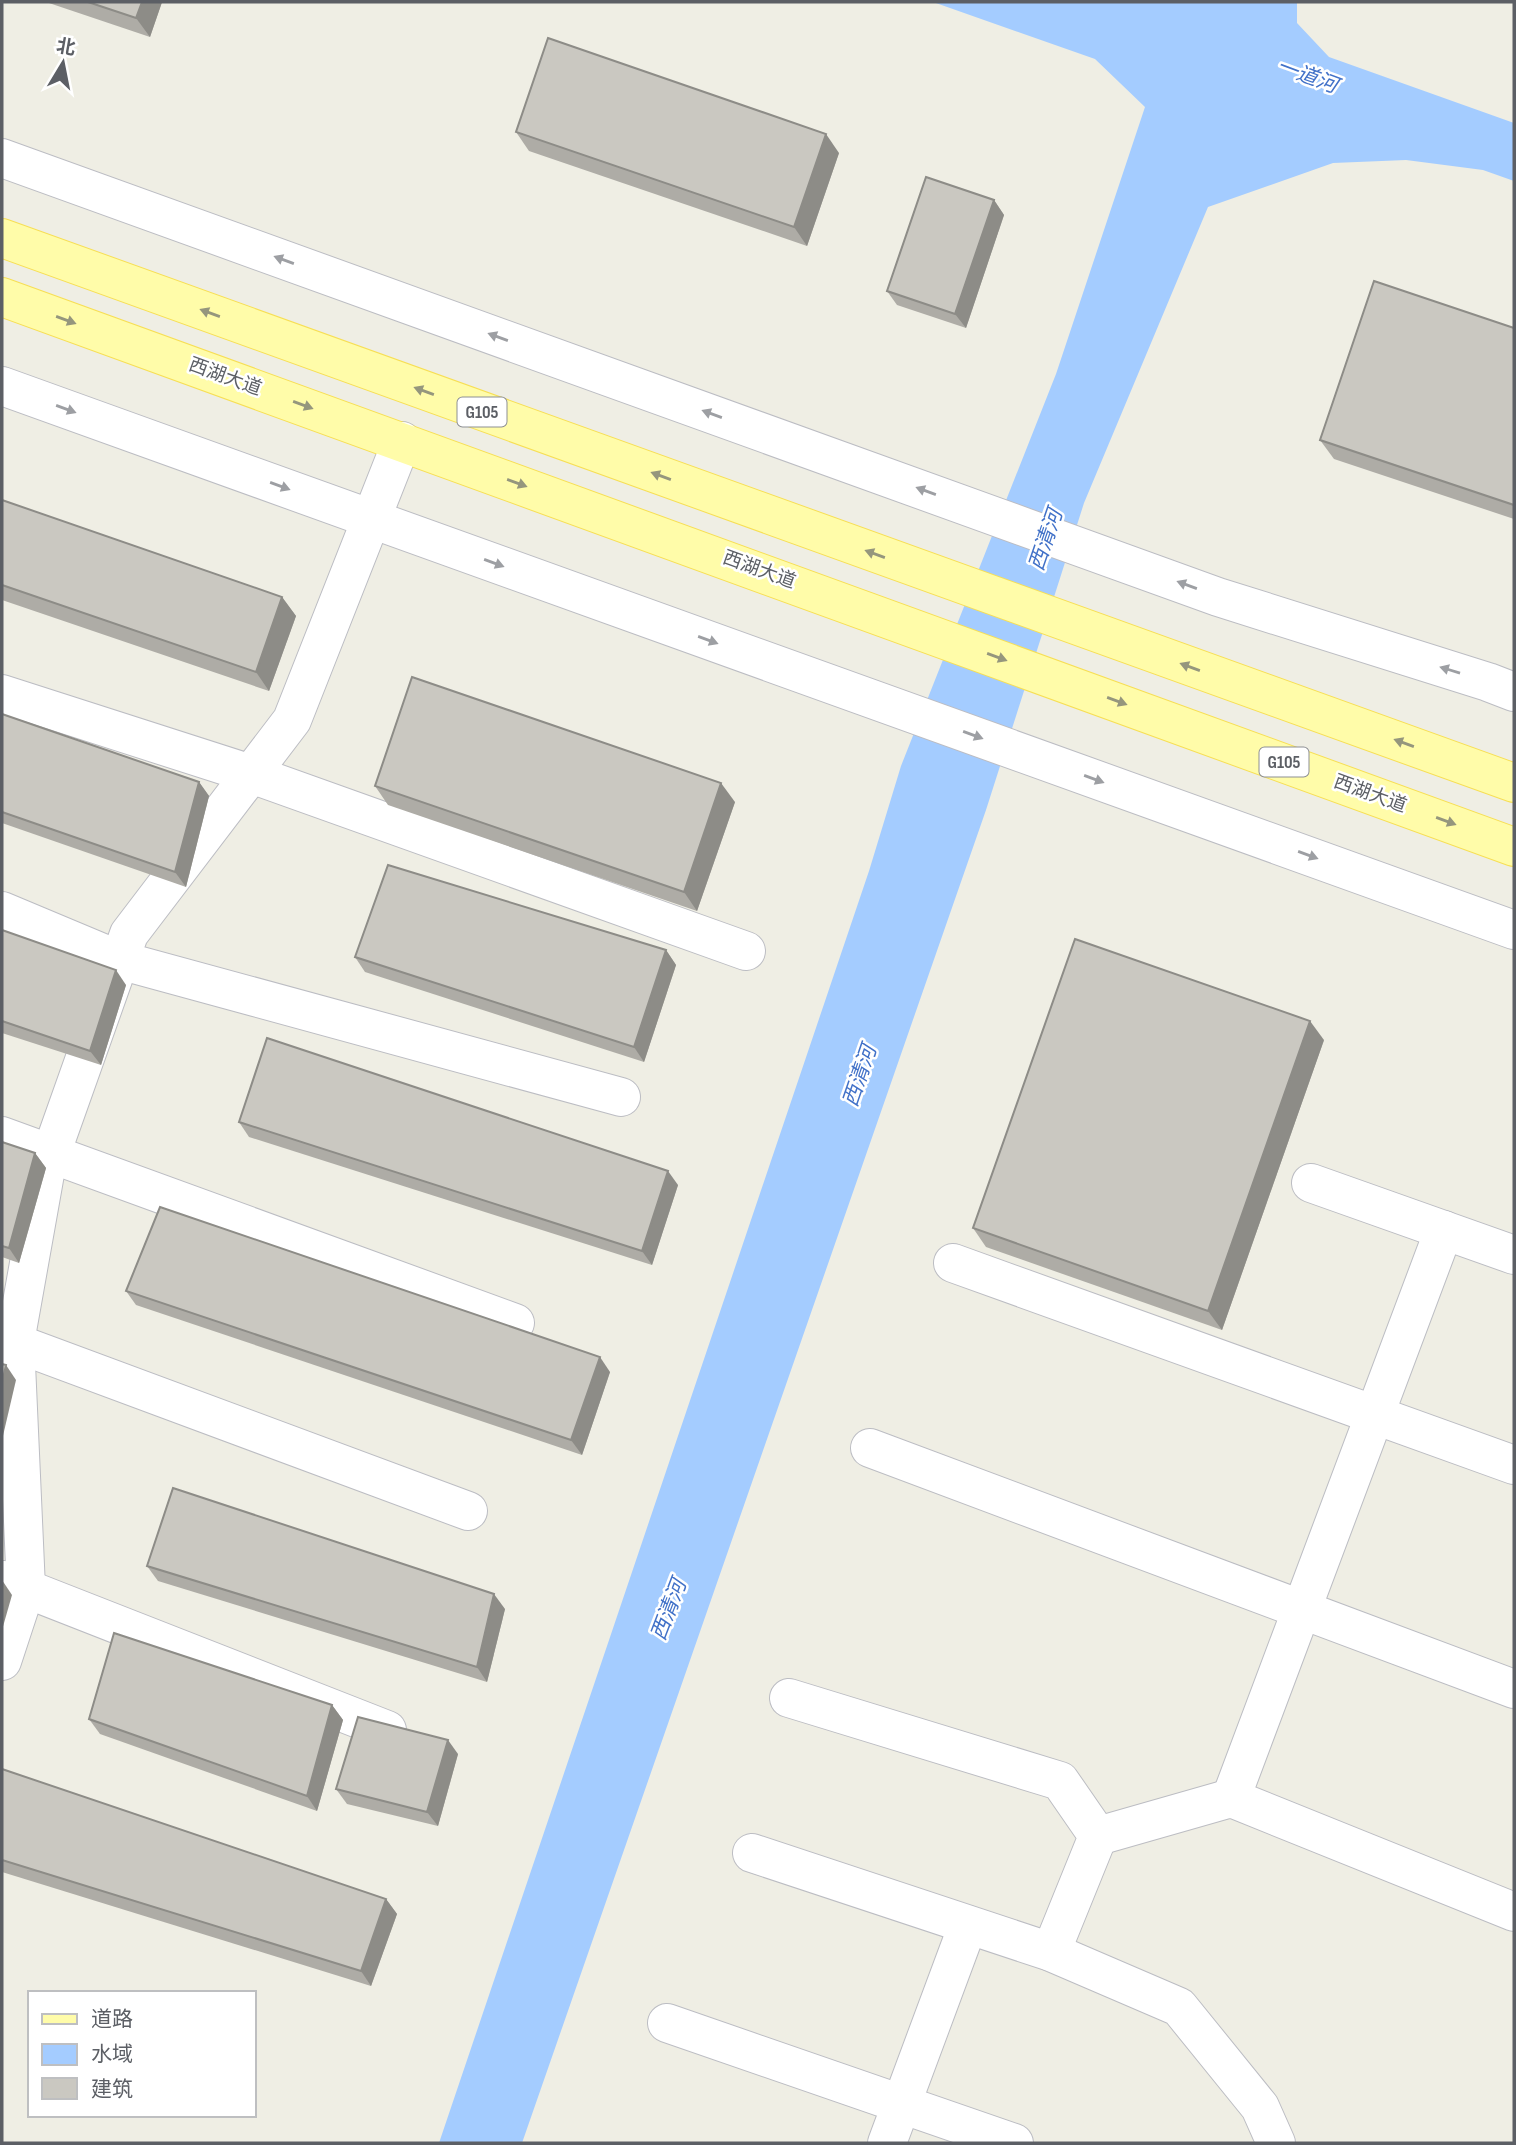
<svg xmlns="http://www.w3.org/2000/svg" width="1516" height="2145" font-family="'Sofia Sans Condensed','Noto Sans SC',sans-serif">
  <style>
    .water { fill: #a4ccff }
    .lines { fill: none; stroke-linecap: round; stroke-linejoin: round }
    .minor-casing { stroke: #bcbdc3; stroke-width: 40 }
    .major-casing { stroke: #f7df55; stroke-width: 40 }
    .minor { stroke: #fff; stroke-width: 38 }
    .major { stroke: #fffca9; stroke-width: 38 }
    .wall { fill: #aeaca6 }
    .shaded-wall { fill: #8d8c87 }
    .building { fill: #cac8c1; stroke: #8d8c87; stroke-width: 2 }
    .oneway { fill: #9d9fa3 }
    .oneway2 { fill: #95967d }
    .labels { text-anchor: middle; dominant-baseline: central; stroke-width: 5; stroke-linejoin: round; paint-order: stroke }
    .shield { fill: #fff; stroke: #8d8f93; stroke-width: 2 }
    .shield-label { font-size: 18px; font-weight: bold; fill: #5c5f65 }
    .street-label { font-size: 19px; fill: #5c5f65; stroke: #fff }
    .water-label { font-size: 21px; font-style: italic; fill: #4171c8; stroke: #fff }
  </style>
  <rect width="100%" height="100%" fill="#efeee4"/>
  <path class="water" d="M 933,2 L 1297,2 L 1297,23 L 1329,57 L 1514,123 L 1514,181 L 1483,170 L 1406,160 L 1333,163 L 1208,207 L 1084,503 L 986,810 L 522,2143 L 439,2143 L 869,871 L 901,766 L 1056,374 L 1145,107 L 1095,59 Z"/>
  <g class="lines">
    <defs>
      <g id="minor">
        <path d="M 2,158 L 1218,597 L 1488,682 L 1514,692"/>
        <path d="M 2,386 L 1514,930"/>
        <path d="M 2,694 L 251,774 L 746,951"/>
        <path d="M 2,911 L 119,960 L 621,1097"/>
        <path d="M 2,1136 L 515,1323"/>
        <path d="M 1311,1183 L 1514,1255"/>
        <path d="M 953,1263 L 1514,1465"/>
        <path d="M 2,1338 L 468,1511"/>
        <path d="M 870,1448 L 1514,1689"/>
        <path d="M 4,1580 L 387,1730"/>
        <path d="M 2,1661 L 26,1588 L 15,1342 L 46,1168 L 129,934 L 292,720 L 402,441"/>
        <path d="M 789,1698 L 1060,1781 L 1098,1836 L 1051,1952"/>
        <path d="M 1231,1798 L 1444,1230"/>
        <path d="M 1098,1836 L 1231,1798 L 1514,1912"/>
        <path d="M 752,1853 L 1051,1952 L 1179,2007 L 1260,2107 L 1276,2143"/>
        <path d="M 667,2023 L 1014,2143"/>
        <path d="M 887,2143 L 968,1925"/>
      </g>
      <g id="major">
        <path d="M 2,238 L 1514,783"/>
        <path d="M 2,297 L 1514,847"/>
      </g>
    </defs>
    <use href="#minor" class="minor-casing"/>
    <use href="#major" class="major-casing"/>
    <use href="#minor" class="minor"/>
    <use href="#major" class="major"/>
  </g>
  <g class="wall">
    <path d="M 46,2 L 162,2 L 150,37 Z"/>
    <path d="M 516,132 L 839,153 L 807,246 L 529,151 Z"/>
    <path d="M 994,200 L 1004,215 L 966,328 L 897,305 L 887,291 Z"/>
    <path d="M 1514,328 L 1514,519 L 1334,459 L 1320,440 Z"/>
    <path d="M 2,500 L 282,597 L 296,616 L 269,691 L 2,600 Z"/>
    <path d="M 2,714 L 199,782 L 209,796 L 186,887 L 2,823 Z"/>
    <path d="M 375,786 L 735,802 L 697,911 L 388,805 Z"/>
    <path d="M 2,930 L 126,985 L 101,1065 L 2,1033 Z"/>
    <path d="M 666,950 L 676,965 L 644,1062 L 365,972 L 355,957 Z"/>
    <path d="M 1324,1040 L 1222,1330 L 986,1247 L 973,1228 Z"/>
    <path d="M 239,1122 L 678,1185 L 652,1265 L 249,1137 Z"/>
    <path d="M 2,1142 L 35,1153 L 46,1168 L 19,1263 L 2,1257 Z"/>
    <path d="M 126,1291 L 610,1372 L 582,1455 L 136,1305 Z"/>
    <path d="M 147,1566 L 505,1609 L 487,1682 L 158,1581 Z"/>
    <path d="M 332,1705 L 343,1720 L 317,1811 L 100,1734 L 89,1719 Z"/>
    <path d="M 458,1754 L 438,1826 L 347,1804 L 336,1789 Z"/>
    <path d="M 2,1769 L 386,1899 L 397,1914 L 371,1986 L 2,1872 Z"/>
  </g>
  <g class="shaded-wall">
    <path d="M 142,2 L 162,2 L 150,37 L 136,18 Z"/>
    <path d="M 826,134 L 839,153 L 807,246 L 794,227 Z"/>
    <path d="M 994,200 L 1004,215 L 966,328 L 955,314 Z"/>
    <path d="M 282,597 L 296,616 L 269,691 L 256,672 Z"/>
    <path d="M 199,782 L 209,796 L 186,887 L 175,872 Z"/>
    <path d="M 721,783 L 735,802 L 697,911 L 684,892 Z"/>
    <path d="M 666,950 L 676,965 L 644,1062 L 634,1047 Z"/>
    <path d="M 116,970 L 126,985 L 101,1065 L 90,1051 Z"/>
    <path d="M 1310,1021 L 1324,1040 L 1222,1330 L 1208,1311 Z"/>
    <path d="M 35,1153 L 46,1168 L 19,1263 L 9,1248 Z"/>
    <path d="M 668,1171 L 678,1185 L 652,1265 L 642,1251 Z"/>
    <path d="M 600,1357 L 610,1372 L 582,1455 L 571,1440 Z"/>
    <path d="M 6,1365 L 16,1380 L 2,1440 L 2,1383 Z"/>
    <path d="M 2,1580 L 12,1595 L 2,1630 Z"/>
    <path d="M 494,1594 L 505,1609 L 487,1682 L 477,1667 Z"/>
    <path d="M 332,1705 L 343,1720 L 317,1811 L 307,1796 Z"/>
    <path d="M 448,1740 L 458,1754 L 438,1826 L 427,1812 Z"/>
    <path d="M 386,1899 L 397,1914 L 371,1986 L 361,1971 Z"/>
  </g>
  <g class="building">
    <path d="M 88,2 L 142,2 L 136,18 Z"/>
    <path d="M 548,38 L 826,134 L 794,227 L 516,132 Z"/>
    <path d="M 926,177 L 994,200 L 955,314 L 887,291 Z"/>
    <path d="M 1374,281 L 1514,328 L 1514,505 L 1320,440 Z"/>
    <path d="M 2,500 L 282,597 L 256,672 L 2,585 Z"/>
    <path d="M 412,677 L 721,783 L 684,892 L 375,786 Z"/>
    <path d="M 2,714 L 199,782 L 175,872 L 2,812 Z"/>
    <path d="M 388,865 L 666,950 L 634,1047 L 355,957 Z"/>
    <path d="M 2,930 L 116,970 L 90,1051 L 2,1021 Z"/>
    <path d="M 1075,939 L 1310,1021 L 1208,1311 L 973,1228 Z"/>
    <path d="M 267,1038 L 668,1171 L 642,1251 L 239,1122 Z"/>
    <path d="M 2,1142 L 35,1153 L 9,1248 L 2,1246 Z"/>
    <path d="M 160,1207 L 600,1357 L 571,1440 L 126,1291 Z"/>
    <path d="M 2,1364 L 6,1365 L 2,1383 Z"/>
    <path d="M 173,1488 L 494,1594 L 477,1667 L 147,1566 Z"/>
    <path d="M 114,1633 L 332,1705 L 307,1796 L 89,1719 Z"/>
    <path d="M 358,1717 L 448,1740 L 427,1812 L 336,1789 Z"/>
    <path d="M 2,1769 L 386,1899 L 361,1971 L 2,1860 Z"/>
  </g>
  <defs><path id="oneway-solid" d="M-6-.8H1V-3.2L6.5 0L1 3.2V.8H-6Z" transform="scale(1.75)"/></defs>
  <g class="oneway">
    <use href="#oneway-solid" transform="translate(284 260) rotate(-160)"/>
    <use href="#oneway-solid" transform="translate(498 337) rotate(-160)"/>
    <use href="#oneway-solid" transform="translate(66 409) rotate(20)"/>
    <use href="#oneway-solid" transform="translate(712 414) rotate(-160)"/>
    <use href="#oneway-solid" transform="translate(280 486) rotate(20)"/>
    <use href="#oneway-solid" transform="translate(926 491) rotate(-160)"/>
    <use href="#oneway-solid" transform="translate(494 563) rotate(20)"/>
    <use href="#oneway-solid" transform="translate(1187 585) rotate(-160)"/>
    <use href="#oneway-solid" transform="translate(708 640) rotate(20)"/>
    <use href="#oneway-solid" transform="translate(1450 670) rotate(-163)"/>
    <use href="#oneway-solid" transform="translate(973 735) rotate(20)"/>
    <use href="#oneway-solid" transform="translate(1094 779) rotate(20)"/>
    <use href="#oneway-solid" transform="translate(1308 855) rotate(20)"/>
  </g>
  <g class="oneway2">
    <use href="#oneway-solid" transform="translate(210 313) rotate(-160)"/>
    <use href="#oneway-solid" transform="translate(66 320) rotate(20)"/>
    <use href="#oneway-solid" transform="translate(424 391) rotate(-160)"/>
    <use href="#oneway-solid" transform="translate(303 405) rotate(20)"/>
    <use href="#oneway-solid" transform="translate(661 476) rotate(-160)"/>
    <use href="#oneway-solid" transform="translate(517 483) rotate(20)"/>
    <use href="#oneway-solid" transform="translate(875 554) rotate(-160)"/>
    <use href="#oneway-solid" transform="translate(997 657) rotate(20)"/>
    <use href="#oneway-solid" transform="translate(1190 667) rotate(-160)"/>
    <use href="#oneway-solid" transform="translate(1117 701) rotate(20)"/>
    <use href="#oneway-solid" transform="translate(1404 743) rotate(-160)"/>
    <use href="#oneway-solid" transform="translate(1446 821) rotate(20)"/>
  </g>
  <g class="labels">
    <g class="shield">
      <rect x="457.5" y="397.5" width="49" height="29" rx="5"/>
      <rect x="1259.5" y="747.5" width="49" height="29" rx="5"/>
    </g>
    <g class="shield-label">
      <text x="482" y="412">G105</text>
      <text x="1284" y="762">G105</text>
    </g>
    <g class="street-label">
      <text transform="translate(225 377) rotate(20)">西湖大道</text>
      <text transform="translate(759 570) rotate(20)">西湖大道</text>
      <text transform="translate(1370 794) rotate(20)">西湖大道</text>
    </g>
    <g class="water-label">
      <text transform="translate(1307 76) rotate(20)">一道河</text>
      <text transform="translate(1046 540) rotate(-71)">西清河</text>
      <text transform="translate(860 1076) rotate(-71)">西清河</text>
      <text transform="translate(669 1610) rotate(-69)">西清河</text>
    </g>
  </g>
  <rect width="1516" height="2145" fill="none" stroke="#5c5f65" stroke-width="7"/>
  <rect x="28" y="1991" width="228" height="126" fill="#ffffff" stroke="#bebfc1" stroke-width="2"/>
  <rect x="42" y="2014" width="35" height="10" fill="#fffca9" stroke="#bebfc1" stroke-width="2"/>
  <text x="91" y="2026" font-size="21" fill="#5c5f65">道路</text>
  <rect x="42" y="2044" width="35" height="21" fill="#a4ccff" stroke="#bebfc1" stroke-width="2"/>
  <text x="91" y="2061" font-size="21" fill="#5c5f65">水域</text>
  <rect x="42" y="2078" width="35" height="21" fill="#cac8c1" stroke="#bebfc1" stroke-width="2"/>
  <text x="91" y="2096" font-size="21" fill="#5c5f65">建筑</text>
  <g transform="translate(63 63) rotate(10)" stroke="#ffffff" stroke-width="5" paint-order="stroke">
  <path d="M0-5L12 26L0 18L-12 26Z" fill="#5c5f65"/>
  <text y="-10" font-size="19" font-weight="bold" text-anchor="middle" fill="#5c5f65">北</text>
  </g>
</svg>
